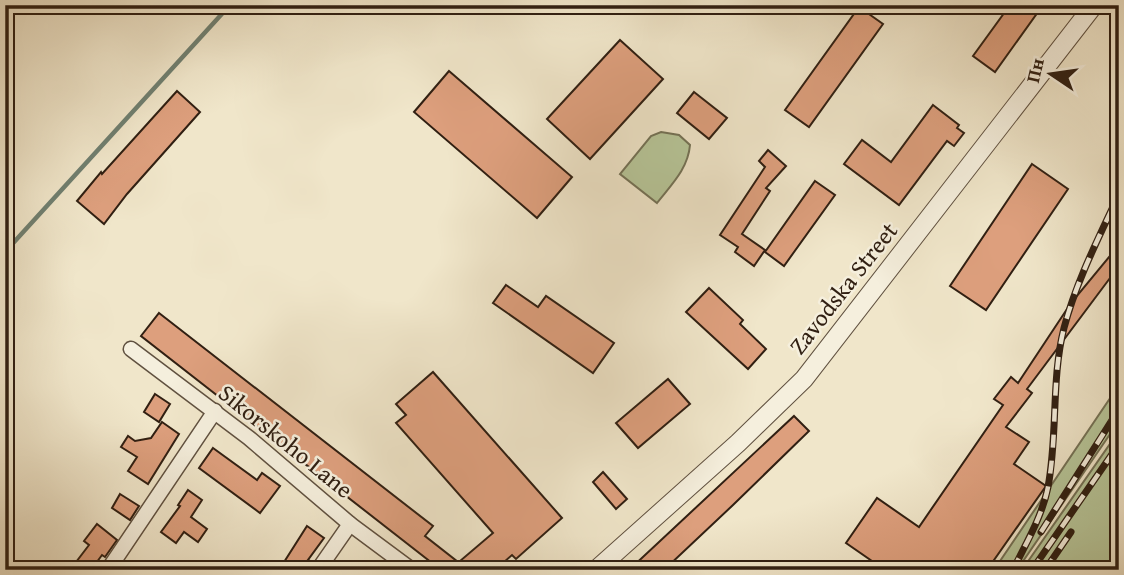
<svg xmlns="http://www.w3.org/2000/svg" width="1124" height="575" font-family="'Gentium Book Plus',serif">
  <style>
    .green { fill: #b7c699; stroke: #747256; stroke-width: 2 }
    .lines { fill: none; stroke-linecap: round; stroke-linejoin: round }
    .stream { stroke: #708071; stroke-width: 4.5 }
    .building { fill: #dd9f7d; stroke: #301f12; stroke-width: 2 }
    .minor-casing { stroke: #605140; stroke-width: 17 }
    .tertiary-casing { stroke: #605140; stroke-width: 20 }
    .minor { stroke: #f5efdd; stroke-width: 14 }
    .tertiary { stroke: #f5efdd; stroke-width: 18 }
    .rail-casing { stroke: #301f12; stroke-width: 7 }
    .rail { stroke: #f5efdd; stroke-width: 4.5; stroke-dasharray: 13; stroke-linecap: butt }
    .labels { text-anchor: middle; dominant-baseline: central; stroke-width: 5; stroke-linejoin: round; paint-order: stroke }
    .street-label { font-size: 24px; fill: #301f12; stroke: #f5efdd }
  </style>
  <rect width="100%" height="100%" fill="#f0e6ca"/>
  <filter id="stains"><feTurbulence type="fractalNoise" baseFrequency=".00286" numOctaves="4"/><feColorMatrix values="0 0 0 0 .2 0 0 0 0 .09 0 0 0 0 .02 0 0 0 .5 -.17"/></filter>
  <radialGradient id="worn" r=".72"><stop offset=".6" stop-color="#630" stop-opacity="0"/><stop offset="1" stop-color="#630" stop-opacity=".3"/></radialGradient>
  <g class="green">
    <path d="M 661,132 L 679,135 L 690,145 C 688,169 671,185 657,203 L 620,174 L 651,136 Z"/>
    <path d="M 1119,385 L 1119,421 L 1017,570 L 994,570 Z"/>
    <path d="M 1119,431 L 1119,552 L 1107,570 L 1022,570 Z"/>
  </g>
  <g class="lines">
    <path class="stream" d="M 5,252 L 230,5"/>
  </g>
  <g class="building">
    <path d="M 1010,5 L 1043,5 L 995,72 L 973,56 Z"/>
    <path d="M 859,7 L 883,24 L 809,127 L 785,110 Z"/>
    <path d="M 620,40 L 663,79 L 590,159 L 547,119 Z"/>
    <path d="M 449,71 L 572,177 L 537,218 L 414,112 Z"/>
    <path d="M 177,91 L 200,112 L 127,194 L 104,224 L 77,201 L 101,172 L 102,174 Z"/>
    <path d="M 694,92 L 727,118 L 709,139 L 677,113 Z"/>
    <path d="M 933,105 L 959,125 L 957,128 L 964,133 L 954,146 L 947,141 L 899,205 L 844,164 L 862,140 L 891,162 Z"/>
    <path d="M 768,150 L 786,166 L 766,188 L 770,191 L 742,234 L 765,250 L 754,266 L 735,252 L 738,247 L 720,235 L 765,167 L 759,161 Z"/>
    <path d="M 1032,164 L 1068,189 L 986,310 L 950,286 Z"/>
    <path d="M 815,181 L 835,195 L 784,266 L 765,252 Z"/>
    <path d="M 1119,245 L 1119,266 L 1027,389 L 1032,393 L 1006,427 L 1029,442 L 1014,464 L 1046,486 L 987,570 L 885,570 L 846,543 L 877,498 L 919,527 L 1003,405 L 994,399 L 1011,377 L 1018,383 L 1071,303 Z"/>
    <path d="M 506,285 L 538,307 L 546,296 L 614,343 L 593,373 L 493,303 Z"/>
    <path d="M 709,288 L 743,320 L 740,324 L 766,349 L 748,369 L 686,312 Z"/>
    <path d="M 159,313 L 433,526 L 425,536 L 458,562 L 452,570 L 441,570 L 141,336 Z"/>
    <path d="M 433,372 L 562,518 L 516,559 L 512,555 L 495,570 L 468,570 L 460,561 L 493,533 L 396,423 L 406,415 L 396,404 Z"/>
    <path d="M 668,379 L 690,404 L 638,448 L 616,423 Z"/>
    <path d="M 155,394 L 170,404 L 159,422 L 144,412 Z"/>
    <path d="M 794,416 L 809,431 L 733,505 L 664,570 L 629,570 Z"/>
    <path d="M 162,422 L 179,434 L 148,484 L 128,471 L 137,457 L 121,447 L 128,436 L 135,441 L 151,438 Z"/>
    <path d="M 213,448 L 257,480 L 262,473 L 280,486 L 260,513 L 199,468 Z"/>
    <path d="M 603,472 L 627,499 L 616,509 L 593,482 Z"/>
    <path d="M 188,490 L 202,500 L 191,517 L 207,529 L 198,542 L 184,532 L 176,543 L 161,532 L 180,506 L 178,505 Z"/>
    <path d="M 120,494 L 139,506 L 130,520 L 112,508 Z"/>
    <path d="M 97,524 L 117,540 L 105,557 L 102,555 L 91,570 L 70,570 L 89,545 L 84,541 Z"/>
    <path d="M 307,526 L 324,538 L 308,560 L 312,562 L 308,570 L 279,570 Z"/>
  </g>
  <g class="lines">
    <defs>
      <g id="minor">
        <path d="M 131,349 L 249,438 L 350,524 L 412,570"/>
        <path d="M 108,570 L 215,411"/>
        <path d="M 318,570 L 350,524"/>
      </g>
      <path id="tertiary" d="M 596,570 L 738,443 L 804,379 L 1094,5"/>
    </defs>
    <use href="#minor" class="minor-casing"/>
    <use href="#tertiary" class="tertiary-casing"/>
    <use href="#minor" class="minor"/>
    <use href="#tertiary" class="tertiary"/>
    <defs>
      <g id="rail">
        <path d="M 1041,532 L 1119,409"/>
        <path d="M 1013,570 C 1026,543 1042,517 1048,487 C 1058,434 1051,379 1064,328 C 1076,282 1099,237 1119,194"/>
        <path d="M 1032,570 L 1119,444"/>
        <path d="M 1045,570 L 1071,532"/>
      </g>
    </defs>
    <use href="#rail" class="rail-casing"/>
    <use href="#rail" class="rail"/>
  </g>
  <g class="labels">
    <g class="street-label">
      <text transform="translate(843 288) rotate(-52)">Zavodska Street</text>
      <text transform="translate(286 441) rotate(39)">Sikorskoho Lane</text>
    </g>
  </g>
  <rect width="1124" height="575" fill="none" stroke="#f0e6ca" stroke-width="28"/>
  <rect x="7" y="7" width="1110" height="561" fill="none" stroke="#301f12" stroke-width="3.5"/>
  <rect x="14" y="14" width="1096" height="547" fill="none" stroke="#301f12" stroke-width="2"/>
  <g transform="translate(1051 74) rotate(283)" stroke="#f5efdd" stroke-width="5" paint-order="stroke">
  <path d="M0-5L12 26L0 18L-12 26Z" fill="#301f12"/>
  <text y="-10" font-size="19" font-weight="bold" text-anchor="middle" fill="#301f12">Пн</text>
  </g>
  <rect width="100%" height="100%" filter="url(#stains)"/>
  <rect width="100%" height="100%" fill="url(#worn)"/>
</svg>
